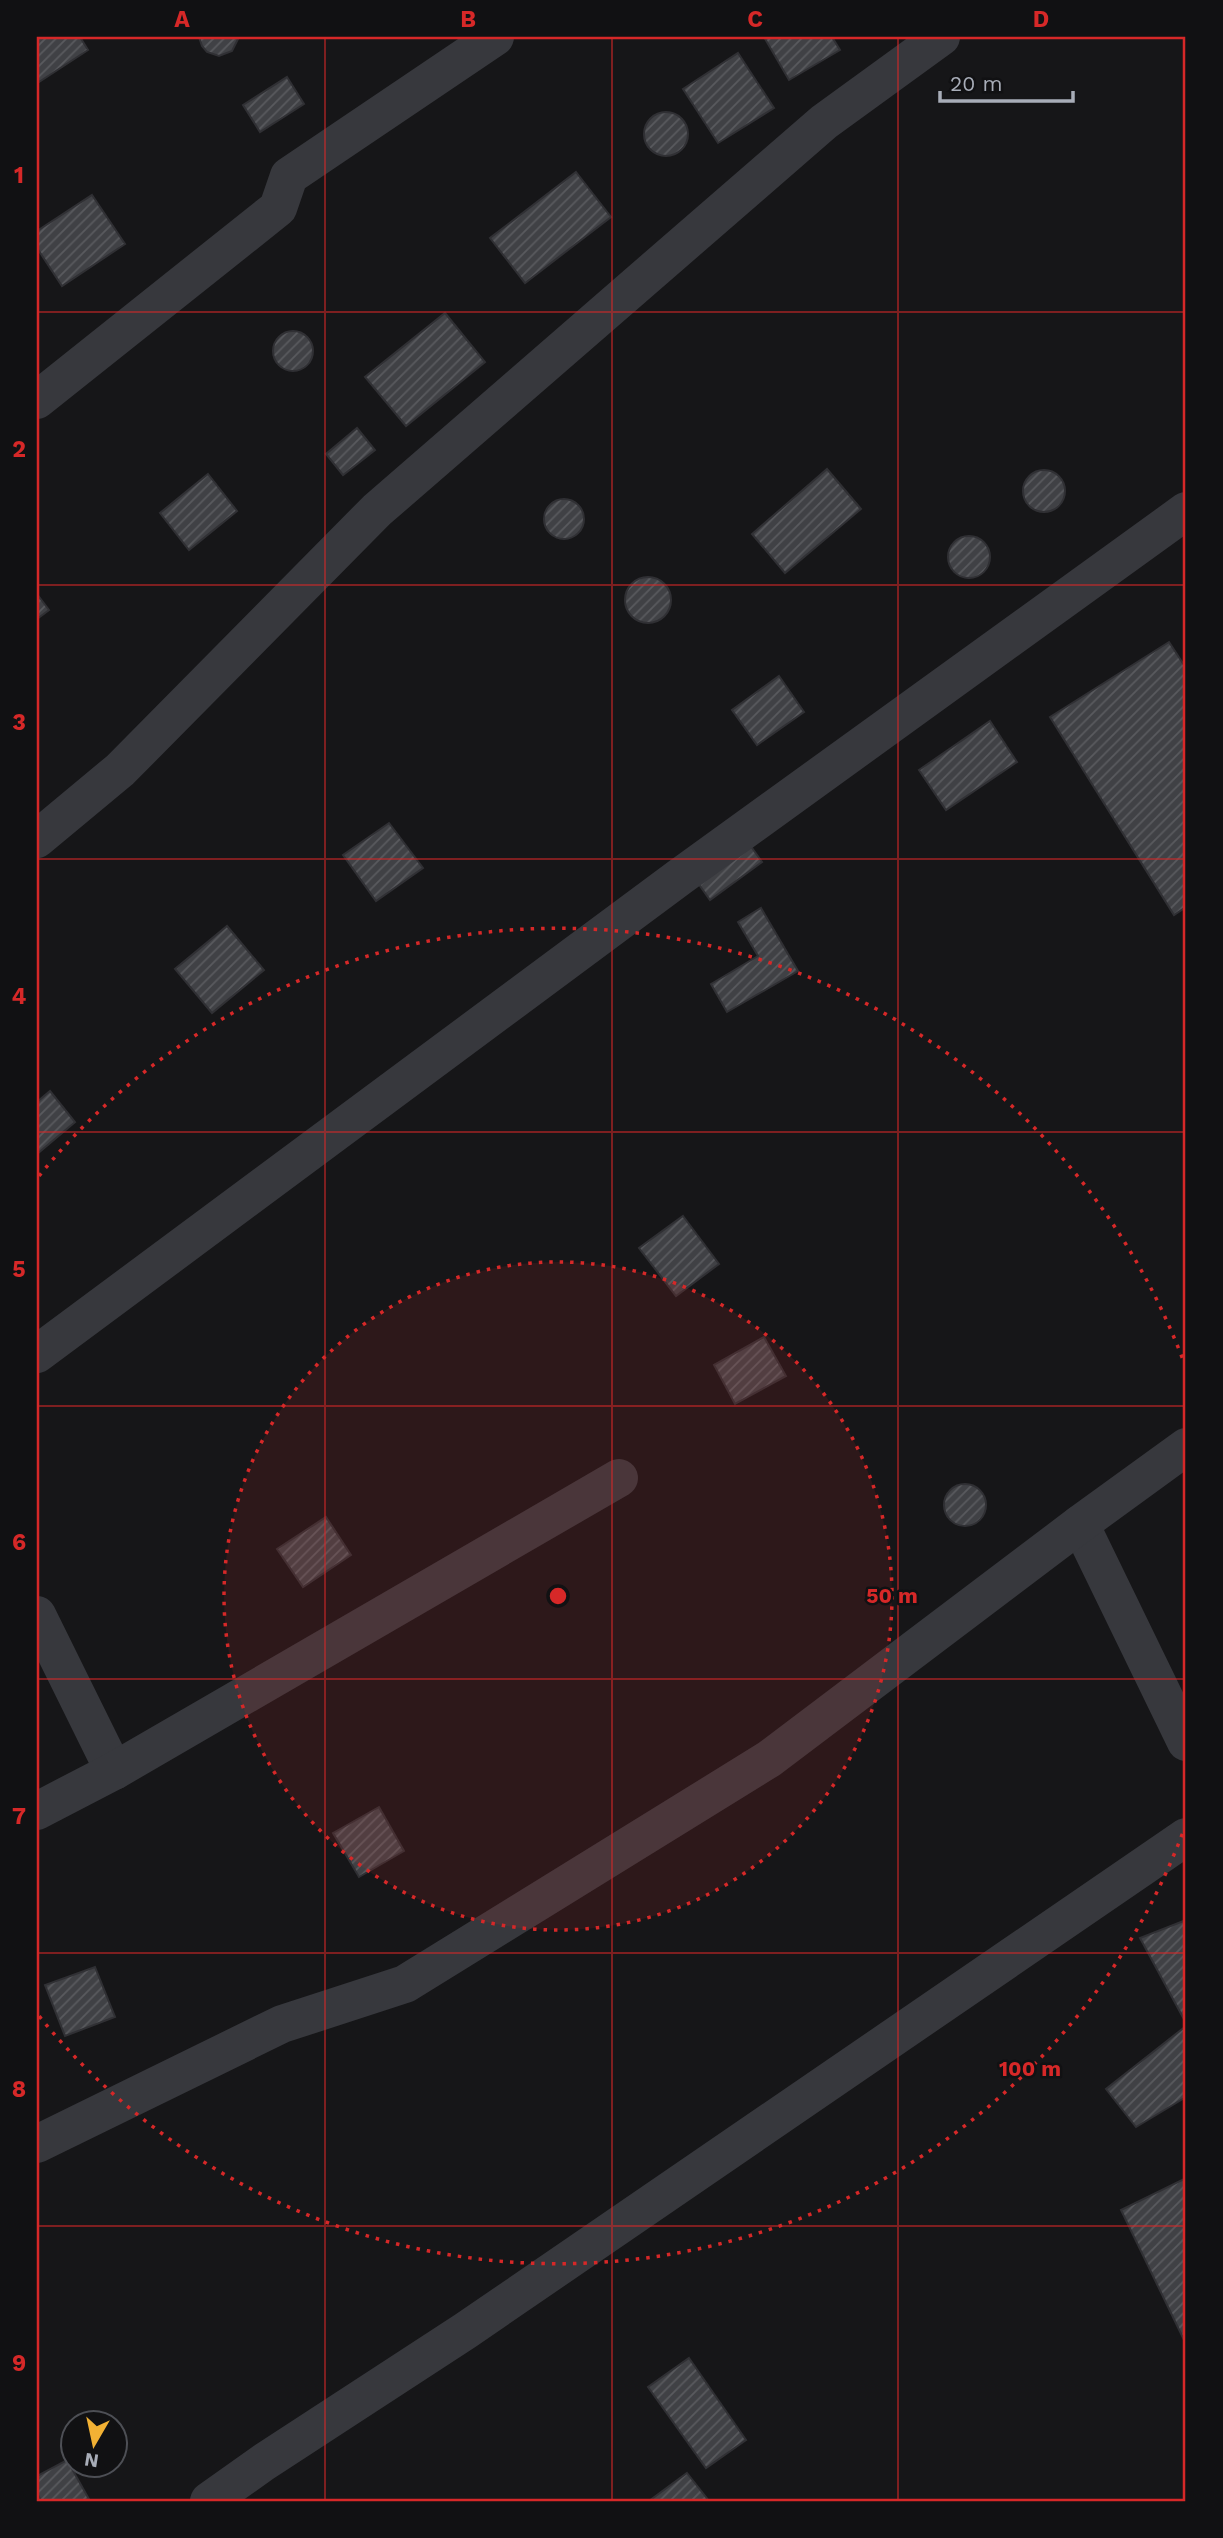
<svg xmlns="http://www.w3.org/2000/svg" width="1223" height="2538" font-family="'Work Sans',sans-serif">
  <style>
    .building { fill: url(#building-hatch); stroke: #303034; stroke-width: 2 }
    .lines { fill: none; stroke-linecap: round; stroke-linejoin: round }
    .minor { stroke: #37383d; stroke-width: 38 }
    .grid { fill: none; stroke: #d62828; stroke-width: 2; stroke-opacity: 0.55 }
    .ring { fill: none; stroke: #d62828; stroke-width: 3.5; stroke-dasharray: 3.5 7 }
    .centre { fill: #d62828; stroke: #111113; stroke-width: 3.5 }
    .ring-label { font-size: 21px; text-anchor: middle; font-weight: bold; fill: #d62828; stroke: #111113; stroke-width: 5; stroke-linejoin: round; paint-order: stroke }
    .neatline { fill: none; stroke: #d62828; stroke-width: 2.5 }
    .grid-label { font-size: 23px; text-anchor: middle; font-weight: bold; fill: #d62828 }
  </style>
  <defs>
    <pattern id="building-hatch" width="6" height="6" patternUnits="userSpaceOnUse" patternTransform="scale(1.75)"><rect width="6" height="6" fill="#404145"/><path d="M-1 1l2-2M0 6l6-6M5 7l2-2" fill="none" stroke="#595a5e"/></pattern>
  </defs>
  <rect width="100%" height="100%" fill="#161618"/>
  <g class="building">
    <path d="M 37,37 L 80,37 L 88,50 L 39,82 L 37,77 Z"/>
    <path d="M 199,37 L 239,37 L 232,51 L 219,56 L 207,52 L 202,46 Z"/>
    <path d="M 764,37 L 832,37 L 840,50 L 789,80 Z"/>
    <path d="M 738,53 L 774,108 L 718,143 L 683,89 Z"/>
    <path d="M 287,77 L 304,104 L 260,132 L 243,105 Z"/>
    <circle cx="666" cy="134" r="22"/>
    <path d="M 576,172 L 611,217 L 525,283 L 490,238 Z"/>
    <path d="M 92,195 L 125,244 L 62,286 L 37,248 L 37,231 Z"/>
    <path d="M 445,313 L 485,362 L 406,426 L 365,377 Z"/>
    <circle cx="293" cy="351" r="20"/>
    <path d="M 357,428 L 375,450 L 343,475 L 326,454 Z"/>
    <path d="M 827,469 L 861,509 L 785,573 L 752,534 Z"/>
    <circle cx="1044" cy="491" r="21"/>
    <path d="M 208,474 L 237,511 L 189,550 L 160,513 Z"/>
    <circle cx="564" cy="519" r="20"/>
    <circle cx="969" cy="557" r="21"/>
    <circle cx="648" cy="600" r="23"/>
    <path d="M 37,594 L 49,610 L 37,619 Z"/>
    <path d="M 1169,642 L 1186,668 L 1186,907 L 1174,915 L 1050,717 Z"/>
    <path d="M 779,676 L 804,712 L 757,745 L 732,710 Z"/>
    <path d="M 990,721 L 1017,762 L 946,810 L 919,770 Z"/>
    <path d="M 389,823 L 423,868 L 376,901 L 343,855 Z"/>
    <path d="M 745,838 L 762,862 L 710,900 L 693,876 Z"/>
    <path d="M 761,908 L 798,971 L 727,1012 L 711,984 L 758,956 L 738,922 Z"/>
    <path d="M 227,926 L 264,970 L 212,1013 L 175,969 Z"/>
    <path d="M 50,1091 L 75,1122 L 37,1154 L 37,1102 Z"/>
    <path d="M 683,1216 L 719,1264 L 676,1296 L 639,1248 Z"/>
    <path d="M 764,1337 L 786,1376 L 735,1404 L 714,1365 Z"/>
    <circle cx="965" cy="1505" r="21"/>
    <path d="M 326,1517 L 351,1555 L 303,1587 L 277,1549 Z"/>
    <path d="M 379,1807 L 404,1851 L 359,1877 L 333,1833 Z"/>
    <path d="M 1186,1920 L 1186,2023 L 1140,1938 Z"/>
    <path d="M 95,1967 L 115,2017 L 65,2036 L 45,1985 Z"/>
    <path d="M 1186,2026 L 1186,2097 L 1136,2127 L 1106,2089 Z"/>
    <path d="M 1186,2178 L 1186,2344 L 1121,2210 Z"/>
    <path d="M 689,2358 L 746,2440 L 706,2468 L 648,2387 Z"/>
    <path d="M 67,2460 L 90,2501 L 41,2501 L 37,2493 L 37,2476 Z"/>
    <path d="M 687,2473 L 709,2501 L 649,2501 Z"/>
  </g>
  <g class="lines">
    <g class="minor">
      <path d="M 37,400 L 278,208 L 289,176 L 495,37"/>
      <path d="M 37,839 L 120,770 L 377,510 L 824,122 L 941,37"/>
      <path d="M 37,1354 L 681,876 L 1186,511"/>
      <path d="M 1080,1524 L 1186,1742"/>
      <path d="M 37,1615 L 114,1771"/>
      <path d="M 37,1811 L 114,1771 L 619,1478"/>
      <path d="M 37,2144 L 282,2024 L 405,1984 L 769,1759 L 1080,1524 L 1186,1447"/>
      <path d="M 209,2501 L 264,2462 L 465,2331 L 1186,1837"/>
    </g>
  </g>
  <path class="grid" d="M 325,37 L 325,2501M 612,37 L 612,2501M 898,37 L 898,2501M 37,312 L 1186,312M 37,585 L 1186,585M 37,859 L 1186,859M 37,1132 L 1186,1132M 37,1406 L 1186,1406M 37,1679 L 1186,1679M 37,1953 L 1186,1953M 37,2226 L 1186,2226"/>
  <circle cx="558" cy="1596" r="334" fill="#d62828" fill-opacity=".12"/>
  <g class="ring">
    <circle cx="558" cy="1596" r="334"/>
    <path d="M1186 1824A668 668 0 0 1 39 2016M39 1176A668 668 0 0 1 1186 1368"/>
  </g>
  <circle cx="558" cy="1596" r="10" class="centre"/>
  <g class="ring-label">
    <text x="892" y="1603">50 m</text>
    <text x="1030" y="2076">100 m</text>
  </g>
  <rect width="1223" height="2538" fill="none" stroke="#111113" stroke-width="77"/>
  <g transform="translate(94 2444) rotate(189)"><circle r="33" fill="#111113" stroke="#4d4f55" stroke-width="2"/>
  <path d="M0-5L12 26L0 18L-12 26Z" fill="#f2b134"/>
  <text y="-10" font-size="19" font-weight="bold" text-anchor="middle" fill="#a8adb8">N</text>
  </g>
  <path d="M940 91v10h133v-10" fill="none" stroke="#a8adb8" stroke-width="3.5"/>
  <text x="950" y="91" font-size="21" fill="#a8adb8" stroke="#111113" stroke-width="5" paint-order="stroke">20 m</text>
  <rect x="38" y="38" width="1146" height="2462" class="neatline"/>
  <g class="grid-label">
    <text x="182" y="27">A</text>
    <text x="468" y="27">B</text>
    <text x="755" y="27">C</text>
    <text x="1041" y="27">D</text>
    <text x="19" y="183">1</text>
    <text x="19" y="457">2</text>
    <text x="19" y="730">3</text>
    <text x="19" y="1004">4</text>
    <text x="19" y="1277">5</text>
    <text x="19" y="1550">6</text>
    <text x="19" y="1824">7</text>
    <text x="19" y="2097">8</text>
    <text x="19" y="2371">9</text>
  </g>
</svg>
